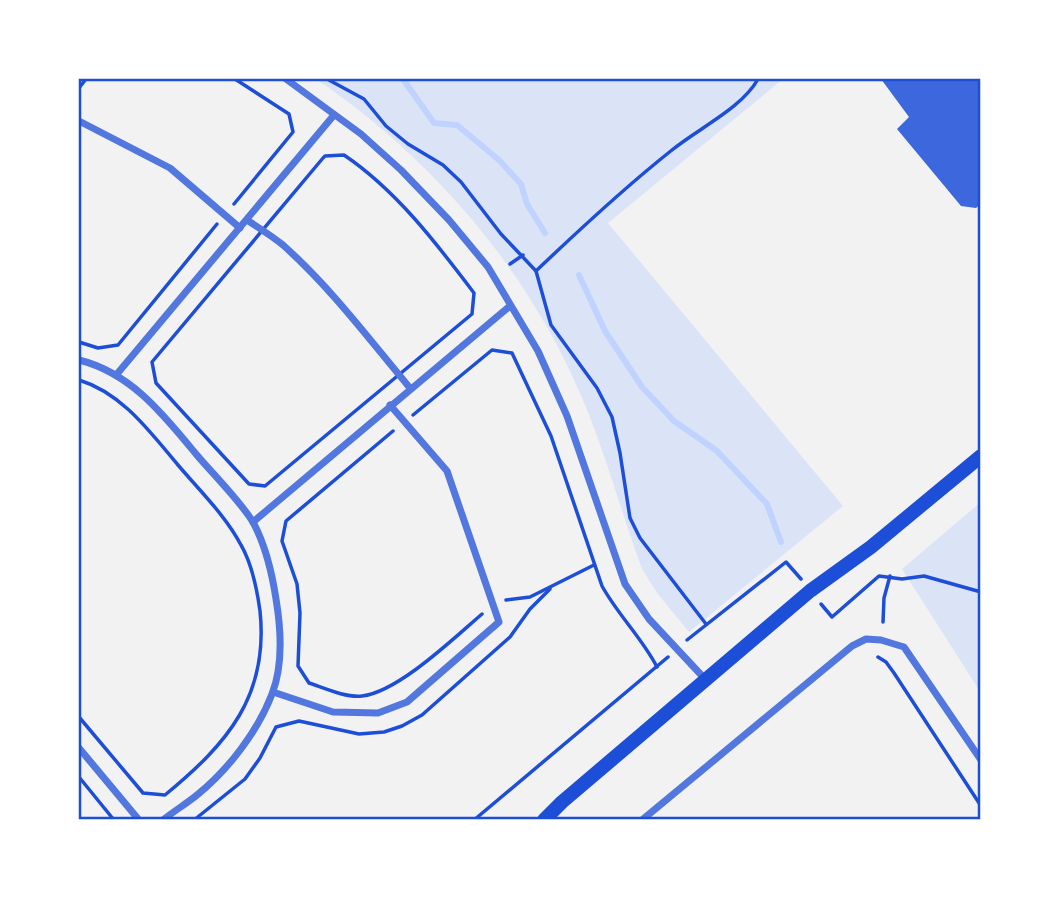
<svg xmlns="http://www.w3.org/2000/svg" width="1060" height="899" font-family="Barlow,sans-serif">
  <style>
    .green { fill: #dbe4f7 }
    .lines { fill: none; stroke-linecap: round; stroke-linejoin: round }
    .stream { stroke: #bfd3fe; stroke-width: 6 }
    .building { fill: #3d67dc }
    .path { stroke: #1d4ed8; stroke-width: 3.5 }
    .minor { stroke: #5277de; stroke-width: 7 }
    .secondary { stroke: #1d4ed8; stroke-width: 14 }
    .neatline { fill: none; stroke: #1d4ed8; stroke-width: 2.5 }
  </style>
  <rect width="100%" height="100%" fill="#f2f2f2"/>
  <g class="green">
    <path d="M 316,79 L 783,79 L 608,223 L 843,506 L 689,632 L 657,593 L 642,569 C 621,512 606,454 582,398 C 528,269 431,157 316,79 Z"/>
    <path d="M 981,502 L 981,693 L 902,569 Z"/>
  </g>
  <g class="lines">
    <g class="stream">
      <path d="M 403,79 L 434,123 L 457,125 L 499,160 L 521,184 L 527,204 L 545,233"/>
      <path d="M 579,275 L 605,331 L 642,387 L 674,421 L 717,451 L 767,504 L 781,542"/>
    </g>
  </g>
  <path class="building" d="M 881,79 L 981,79 L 981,204 L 976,208 L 961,206 L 897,129 L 909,117 Z"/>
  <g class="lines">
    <g class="path">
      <path d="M 327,79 L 364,99 L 386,126 L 408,144 L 443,165 L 461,182 L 501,234 L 536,271 L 551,325 L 597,388 L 612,417 L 620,453 L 630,518 L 640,538 L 706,624"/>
      <path d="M 79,88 L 86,79"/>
      <path d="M 344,155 C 396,190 437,244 474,293 L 472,314 L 265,486 L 249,484 L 156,383 L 152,362 L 323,158 L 325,156 Z"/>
      <path d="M 234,204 L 293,132 L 289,114 L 235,79"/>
      <path d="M 510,264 L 523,255"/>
      <path d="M 536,271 C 580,229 624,188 672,150 C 699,128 742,108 758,79"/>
      <path d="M 79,342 L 98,348 L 118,345 L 217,224"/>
      <path d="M 79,380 C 122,393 150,432 178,465 C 200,491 225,515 241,545 C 252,564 257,589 260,611 C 269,696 227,744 165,795 L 143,793 L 79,717"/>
      <path d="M 413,415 L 492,350 L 512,353 L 551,436 L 602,586 C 618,615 642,638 657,667"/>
      <path d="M 393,431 L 286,521 L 282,541 L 297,584 L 300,613 L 298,666 L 309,683 C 324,688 346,698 362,696 C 398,692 454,638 482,614"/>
      <path d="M 506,600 L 530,597 L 594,565"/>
      <path d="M 821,604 L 832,617 L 879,576 L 902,579 L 924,576 L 981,592"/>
      <path d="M 883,622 L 884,598 L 890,576"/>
      <path d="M 687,640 L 786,562 L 801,579"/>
      <path d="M 878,657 L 886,662 L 894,673 L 981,806"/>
      <path d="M 79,777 L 114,820"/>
      <path d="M 194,820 L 245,779 L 260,758 L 276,727 L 299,721 L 359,734 L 384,732 L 402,726 L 422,715 L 510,637 L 530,609 L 550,589"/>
      <path d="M 474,820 L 668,657"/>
    </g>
    <g class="minor">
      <path d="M 286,79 L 361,134 L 401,170 L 449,220 L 488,267 L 538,351 L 567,416 L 625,584 L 649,619 L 705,679"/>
      <path d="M 79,121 L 170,168 L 240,228"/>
      <path d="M 247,220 C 259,228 272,236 283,245 C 331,288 369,339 410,388"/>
      <path d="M 79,360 C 131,373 163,414 196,454 C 211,472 244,505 254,524 C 266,547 272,573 276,599 C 281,629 283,666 272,694 C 258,731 228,770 197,795 C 186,804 174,811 163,820"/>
      <path d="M 117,374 L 334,115"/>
      <path d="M 253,522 L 510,306"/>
      <path d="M 273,692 L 333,712 L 378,713 L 407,702 L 499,622 L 447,471 L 390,405"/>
      <path d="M 79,748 L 139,820"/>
      <path d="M 642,820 L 852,646 L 866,639 L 881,640 L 904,647 L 981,760"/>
    </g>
    <path class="secondary" d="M 544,820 L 562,802 L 810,591 L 871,547 L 981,456"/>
  </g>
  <rect width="1060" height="899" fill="none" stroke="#ffffff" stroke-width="161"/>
  <rect x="80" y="80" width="899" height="738" class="neatline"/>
</svg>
